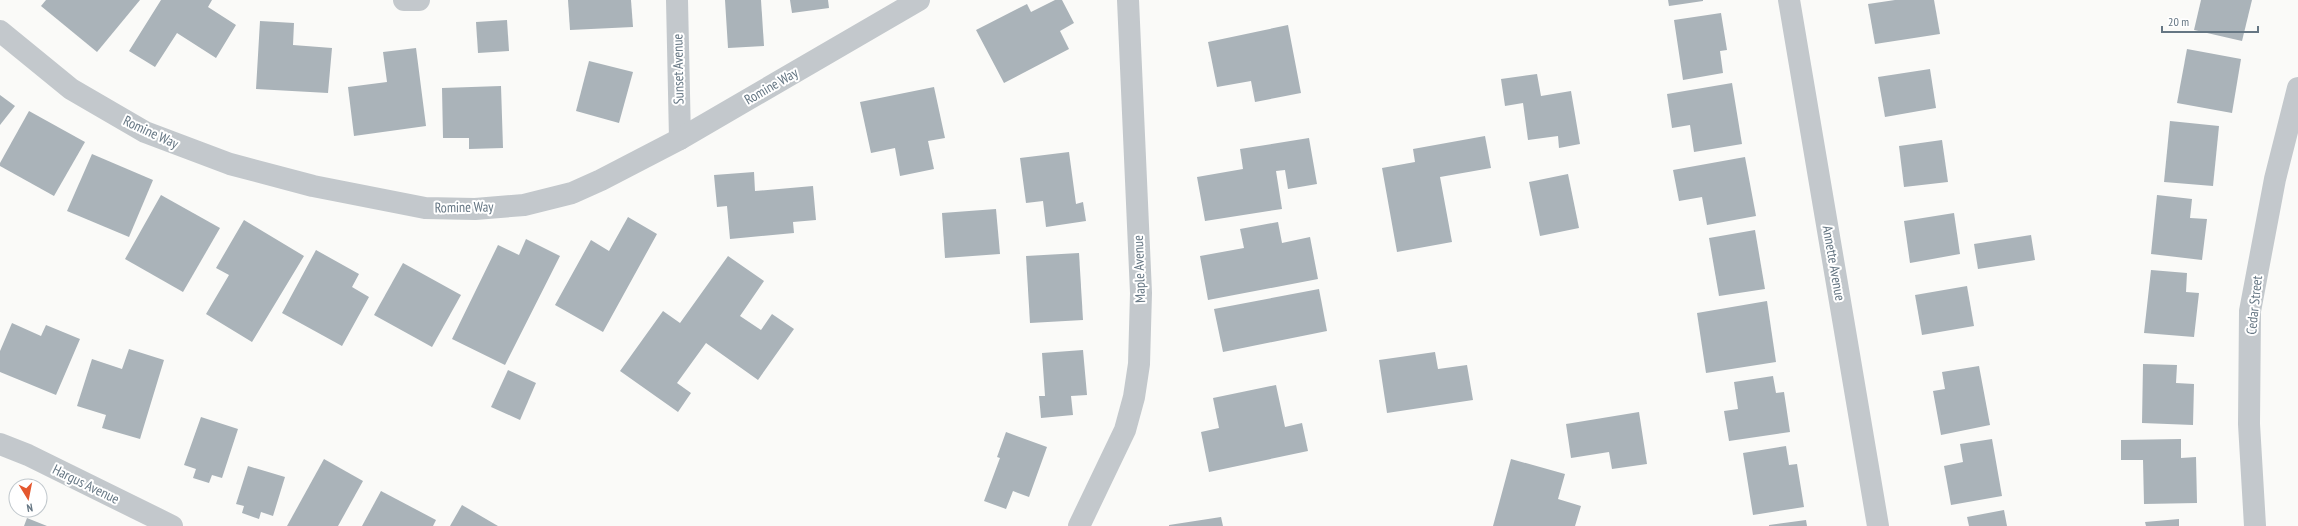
<svg xmlns="http://www.w3.org/2000/svg" width="2298" height="526" font-family="'PT Sans Narrow',sans-serif">
  <style>
    .building { fill: #aab3b9 }
    .lines { fill: none; stroke-linecap: round; stroke-linejoin: round }
    .minor { stroke: #c3c8cc; stroke-width: 22 }
    .tertiary { stroke: #c3c8cc; stroke-width: 22 }
    .labels { text-anchor: middle; dominant-baseline: central; stroke-width: 4; stroke-linejoin: round; paint-order: stroke }
    .street-label { font-size: 14px; fill: #657683; stroke: #fff }
  </style>
  <rect width="100%" height="100%" fill="#fafaf8"/>
  <g class="building">
    <path d="M 46,0 L 140,0 L 97,52 L 41,6 Z"/>
    <path d="M 161,0 L 212,0 L 208,7 L 236,25 L 216,58 L 177,33 L 155,67 L 129,51 Z"/>
    <path d="M 568,0 L 631,0 L 633,27 L 570,30 Z"/>
    <path d="M 725,0 L 761,0 L 764,46 L 728,48 Z"/>
    <path d="M 790,0 L 828,0 L 829,8 L 792,13 Z"/>
    <path d="M 1055,0 L 1062,0 L 1074,23 L 1060,31 L 1069,49 L 1004,83 L 976,30 L 1027,4 L 1031,12 Z"/>
    <path d="M 1668,0 L 1703,0 L 1703,1 L 1669,6 Z"/>
    <path d="M 1895,0 L 1934,0 L 1940,34 L 1875,44 L 1868,4 Z"/>
    <path d="M 2201,0 L 2252,0 L 2242,41 L 2194,30 Z"/>
    <path d="M 1721,13 L 1727,50 L 1720,51 L 1723,73 L 1683,80 L 1674,20 Z"/>
    <path d="M 507,20 L 509,51 L 478,53 L 476,22 Z"/>
    <path d="M 260,21 L 294,23 L 293,45 L 332,48 L 328,93 L 256,89 Z"/>
    <path d="M 1288,25 L 1301,93 L 1255,102 L 1251,81 L 1217,87 L 1208,42 Z"/>
    <path d="M 416,48 L 426,126 L 354,136 L 348,87 L 387,82 L 383,52 Z"/>
    <path d="M 2187,49 L 2241,59 L 2232,113 L 2177,103 Z"/>
    <path d="M 589,61 L 633,72 L 619,123 L 576,111 Z"/>
    <path d="M 1930,69 L 1936,108 L 1885,117 L 1878,77 Z"/>
    <path d="M 1537,74 L 1541,96 L 1571,91 L 1580,144 L 1559,148 L 1558,136 L 1528,140 L 1523,103 L 1505,106 L 1501,79 Z"/>
    <path d="M 1732,83 L 1742,144 L 1694,152 L 1690,125 L 1672,128 L 1667,94 Z"/>
    <path d="M 501,86 L 503,148 L 469,149 L 469,138 L 443,138 L 442,88 Z"/>
    <path d="M 934,87 L 945,138 L 928,141 L 934,169 L 900,176 L 895,148 L 871,153 L 860,102 Z"/>
    <path d="M 0,95 L 15,106 L 0,125 Z"/>
    <path d="M 29,111 L 85,142 L 54,196 L 0,166 L 0,163 Z"/>
    <path d="M 2170,121 L 2219,126 L 2213,186 L 2164,182 Z"/>
    <path d="M 1485,136 L 1491,168 L 1440,177 L 1452,242 L 1397,252 L 1382,168 L 1415,162 L 1413,149 Z"/>
    <path d="M 1309,138 L 1317,184 L 1288,189 L 1285,170 L 1276,171 L 1282,209 L 1205,221 L 1197,177 L 1243,169 L 1240,149 Z"/>
    <path d="M 1942,140 L 1948,182 L 1904,187 L 1899,146 Z"/>
    <path d="M 1069,152 L 1076,204 L 1083,202 L 1086,221 L 1046,227 L 1043,201 L 1026,203 L 1020,158 Z"/>
    <path d="M 92,154 L 153,180 L 129,237 L 67,211 Z"/>
    <path d="M 1745,157 L 1756,216 L 1707,225 L 1702,197 L 1679,201 L 1673,170 Z"/>
    <path d="M 754,172 L 755,191 L 813,186 L 816,220 L 793,222 L 794,233 L 730,239 L 727,206 L 717,207 L 714,175 Z"/>
    <path d="M 1568,174 L 1579,228 L 1540,236 L 1529,182 Z"/>
    <path d="M 161,195 L 220,228 L 183,292 L 125,259 Z"/>
    <path d="M 2157,195 L 2192,199 L 2190,218 L 2207,219 L 2202,260 L 2151,254 Z"/>
    <path d="M 996,209 L 1000,254 L 945,258 L 942,213 Z"/>
    <path d="M 1954,213 L 1960,254 L 1910,263 L 1904,221 Z"/>
    <path d="M 628,217 L 657,234 L 603,332 L 555,305 L 591,240 L 609,251 Z"/>
    <path d="M 244,220 L 304,256 L 252,342 L 206,314 L 229,275 L 216,268 Z"/>
    <path d="M 1278,222 L 1282,243 L 1310,237 L 1318,279 L 1208,300 L 1200,256 L 1244,248 L 1240,229 Z"/>
    <path d="M 1755,230 L 1765,289 L 1719,296 L 1709,238 Z"/>
    <path d="M 2031,235 L 2035,260 L 1978,269 L 1974,244 Z"/>
    <path d="M 526,239 L 560,256 L 505,365 L 452,339 L 498,245 L 519,255 Z"/>
    <path d="M 316,250 L 359,274 L 352,287 L 369,297 L 342,346 L 282,313 Z"/>
    <path d="M 1079,253 L 1083,320 L 1030,323 L 1026,256 Z"/>
    <path d="M 728,256 L 764,281 L 740,316 L 761,330 L 772,314 L 794,329 L 758,380 L 706,343 L 677,383 L 691,393 L 678,412 L 620,371 L 663,311 L 680,323 Z"/>
    <path d="M 403,263 L 461,295 L 432,347 L 374,315 Z"/>
    <path d="M 2151,270 L 2187,273 L 2186,292 L 2199,293 L 2194,337 L 2144,333 Z"/>
    <path d="M 1967,286 L 1974,326 L 1922,335 L 1915,295 Z"/>
    <path d="M 1319,289 L 1327,331 L 1223,352 L 1214,309 Z"/>
    <path d="M 1767,301 L 1776,362 L 1706,373 L 1697,313 Z"/>
    <path d="M 12,323 L 41,336 L 46,325 L 80,339 L 56,395 L 0,372 L 0,351 Z"/>
    <path d="M 129,349 L 164,360 L 140,439 L 102,428 L 106,415 L 77,406 L 92,359 L 122,369 Z"/>
    <path d="M 1083,350 L 1087,395 L 1071,396 L 1073,415 L 1041,418 L 1039,396 L 1045,396 L 1042,353 Z"/>
    <path d="M 1435,352 L 1438,369 L 1467,365 L 1473,400 L 1387,413 L 1379,360 Z"/>
    <path d="M 2143,364 L 2177,365 L 2176,383 L 2194,384 L 2193,425 L 2142,423 Z"/>
    <path d="M 1979,366 L 1990,425 L 1941,435 L 1933,391 L 1945,389 L 1942,372 Z"/>
    <path d="M 508,370 L 536,383 L 520,420 L 491,407 Z"/>
    <path d="M 1773,376 L 1776,393 L 1784,392 L 1790,432 L 1729,441 L 1724,411 L 1738,409 L 1734,382 Z"/>
    <path d="M 1276,385 L 1285,427 L 1302,423 L 1308,451 L 1209,472 L 1201,432 L 1219,428 L 1213,398 Z"/>
    <path d="M 1639,412 L 1647,464 L 1612,469 L 1609,452 L 1571,458 L 1566,424 Z"/>
    <path d="M 201,417 L 238,429 L 222,478 L 212,475 L 209,483 L 193,478 L 196,469 L 184,465 Z"/>
    <path d="M 1006,432 L 1047,447 L 1029,497 L 1013,491 L 1006,509 L 984,501 L 1000,458 L 997,457 Z"/>
    <path d="M 1992,439 L 2002,496 L 1951,505 L 1944,466 L 1963,462 L 1960,444 Z"/>
    <path d="M 2181,439 L 2181,458 L 2196,457 L 2197,503 L 2144,504 L 2143,460 L 2121,460 L 2121,440 Z"/>
    <path d="M 1786,446 L 1789,465 L 1797,464 L 1804,507 L 1753,515 L 1743,453 Z"/>
    <path d="M 324,459 L 363,481 L 338,526 L 287,526 Z"/>
    <path d="M 1511,459 L 1565,474 L 1558,499 L 1581,506 L 1575,526 L 1493,526 Z"/>
    <path d="M 248,466 L 285,477 L 273,516 L 261,512 L 259,519 L 242,513 L 244,506 L 236,504 Z"/>
    <path d="M 381,491 L 436,520 L 433,526 L 362,526 Z"/>
    <path d="M 462,505 L 498,526 L 450,526 Z"/>
    <path d="M 2004,510 L 2007,526 L 1969,526 L 1967,517 Z"/>
    <path d="M 1221,517 L 1223,526 L 1169,526 L 1169,525 Z"/>
    <path d="M 27,518 L 47,526 L 24,526 Z"/>
    <path d="M 2179,519 L 2179,526 L 2146,526 L 2145,522 Z"/>
    <path d="M 1806,520 L 1807,526 L 1769,526 L 1769,525 Z"/>
  </g>
  <g class="lines">
    <g class="minor">
      <path d="M 404,0 L 419,0"/>
      <path d="M 677,0 L 680,139"/>
      <path d="M 1789,0 L 1878,526"/>
      <path d="M 0,31 L 71,89 L 145,132 L 230,164 L 313,186 L 425,208 L 475,209 L 524,205 L 572,193 L 601,180 L 680,139 L 919,0"/>
      <path d="M 0,444 L 28,455 L 172,526"/>
      <path d="M 2255,526 L 2249,424 L 2250,311 L 2275,179 L 2298,88"/>
    </g>
    <path class="tertiary" d="M 1079,526 L 1125,430 L 1134,397 L 1139,364 L 1141,293 L 1128,0"/>
  </g>
  <g class="labels">
    <g class="street-label">
      <text transform="translate(678 69) rotate(-91)">Sunset Avenue</text>
      <text transform="translate(771 86) rotate(-30)">Romine Way</text>
      <text transform="translate(151 132) rotate(25)">Romine Way</text>
      <text transform="translate(464 207) rotate(-1)">Romine Way</text>
      <text transform="translate(1834 263) rotate(80)">Annette Avenue</text>
      <text transform="translate(1139 269) rotate(-92)">Maple Avenue</text>
      <text transform="translate(2254 305) rotate(-84)">Cedar Street</text>
      <text transform="translate(86 484) rotate(26)">Hargus Avenue</text>
    </g>
  </g>
  <g transform="translate(28 498) rotate(170)"><circle r="19" fill="#ffffff" stroke="#c1c8cd"/>
  <path d="M0-3L7 15L0 10L-7 15Z" fill="#e4572e"/>
  <text y="-6" font-size="11" font-weight="bold" text-anchor="middle" fill="#657683">N</text>
  </g>
  <path d="M2162 26v6h96v-6" fill="none" stroke="#657683" stroke-width="2"/>
  <text x="2168" y="26" font-size="12" fill="#657683" stroke="#ffffff" stroke-width="3" paint-order="stroke">20 m</text>
</svg>
